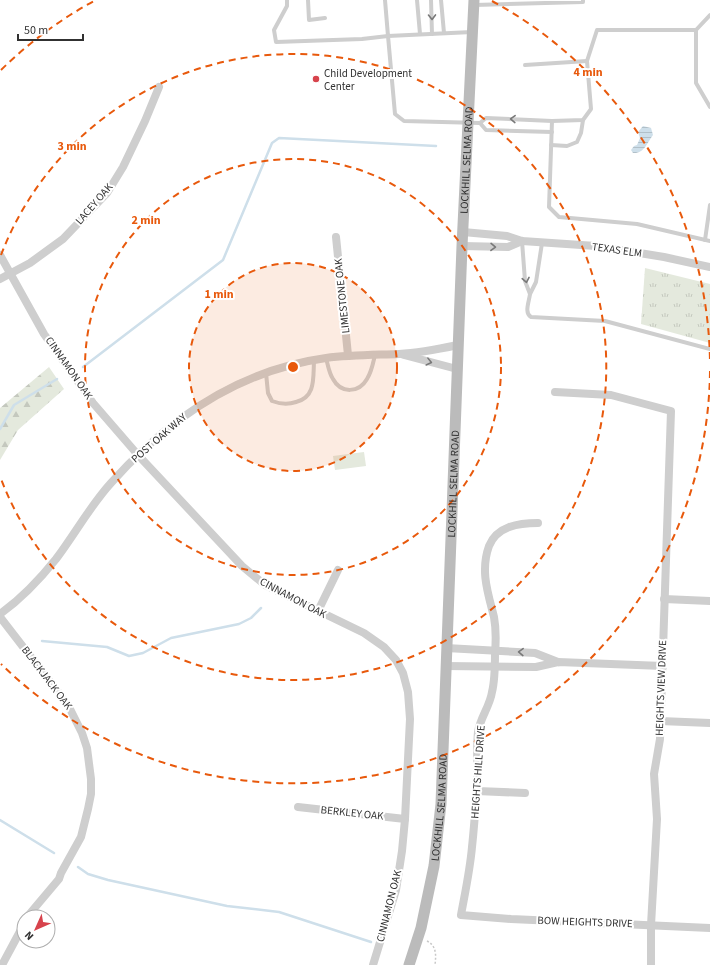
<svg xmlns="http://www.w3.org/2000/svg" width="710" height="965" font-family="'Source Sans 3',sans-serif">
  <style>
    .grass { fill: url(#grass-tufts) }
    .forest { fill: url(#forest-firs) }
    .park { fill: #e4e9dd }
    .water { fill: url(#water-rules) }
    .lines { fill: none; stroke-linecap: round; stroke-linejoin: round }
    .stream { stroke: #cedfea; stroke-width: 2.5 }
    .path { stroke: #c8c8c8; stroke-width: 1.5; stroke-dasharray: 2 2; stroke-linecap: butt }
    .service { stroke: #cecece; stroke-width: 4 }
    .minor { stroke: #cecece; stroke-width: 8 }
    .secondary { stroke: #bbb; stroke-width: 11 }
    .oneway { stroke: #787878 }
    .ring { fill: none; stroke: #e8590c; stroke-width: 2; stroke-dasharray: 7 5 }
    .poi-dot { fill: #d7434c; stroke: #fff; stroke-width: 1.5 }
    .labels { text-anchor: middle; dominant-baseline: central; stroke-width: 4; stroke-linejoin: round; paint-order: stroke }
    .poi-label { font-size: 11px; fill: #313131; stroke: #fff; text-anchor: start }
    .street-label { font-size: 11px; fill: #313131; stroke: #fff }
    .centre { fill: #e8590c; stroke: #fff; stroke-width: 2 }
    .ring-label { font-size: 12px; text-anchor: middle; font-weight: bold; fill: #e8590c; stroke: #fff; stroke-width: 4; stroke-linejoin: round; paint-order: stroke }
  </style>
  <defs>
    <pattern id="grass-tufts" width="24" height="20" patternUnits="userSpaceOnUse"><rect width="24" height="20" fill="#e4e9dd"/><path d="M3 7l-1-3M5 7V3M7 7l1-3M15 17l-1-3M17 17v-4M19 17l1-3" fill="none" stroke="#c4c8be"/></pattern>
    <pattern id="forest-firs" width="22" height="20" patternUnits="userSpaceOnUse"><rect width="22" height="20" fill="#e4e9dd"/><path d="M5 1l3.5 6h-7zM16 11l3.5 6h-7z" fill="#c4c8be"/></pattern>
    <pattern id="water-rules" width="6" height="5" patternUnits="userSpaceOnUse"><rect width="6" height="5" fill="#cedfea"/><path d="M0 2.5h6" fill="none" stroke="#b1c0c9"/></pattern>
  </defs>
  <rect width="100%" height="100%" fill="#fff"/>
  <path class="grass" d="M 645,268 L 710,284 L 710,343 L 641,324 Z"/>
  <path class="forest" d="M 49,367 L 64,389 L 18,430 L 0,460 L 0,408 Z"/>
  <path class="park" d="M 364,452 L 366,466 L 335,470 L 333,456 Z"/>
  <path class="water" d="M 643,126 L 651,128 L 653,135 C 647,143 644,154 633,153 L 631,150 L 634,146 L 637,145 L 640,138 L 638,132 Z"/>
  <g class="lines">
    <g class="stream">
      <path d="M 83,367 L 223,260 L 272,143 L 279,138 L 436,146"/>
      <path d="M 0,429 L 14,405 L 57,379"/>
      <path d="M 42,641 L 107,647 L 129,656 L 143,653 L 171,638 L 239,624 L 251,618 L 261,608"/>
      <path d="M 0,820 L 54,853"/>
      <path d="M 78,867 L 88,874 L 108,880 L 227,906 L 279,912 L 371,942"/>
    </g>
    <path class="path" d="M 427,941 C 437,946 436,956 435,965"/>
    <g class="service">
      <path d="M 287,0 L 287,6 L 274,30 L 276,42 L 362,39 L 388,36 L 395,114 L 404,121 L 480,123"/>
      <path d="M 308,0 L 309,20 L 325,18"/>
      <path d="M 385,0 L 388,36 L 472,32"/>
      <path d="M 417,0 L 420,34"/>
      <path d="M 431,0 L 432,34"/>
      <path d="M 441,0 L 444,33"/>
      <path d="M 474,5 L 583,2 L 583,0"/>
      <path d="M 696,30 L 696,83 L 710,107"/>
      <path d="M 525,65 L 587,61"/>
      <path d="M 552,121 L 549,207 L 559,217 L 637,224 L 710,241"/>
      <path d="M 552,132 L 486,130 L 480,123 L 486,118 L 552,121 L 583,120 L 591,109 L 587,61 L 597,30 L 696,30 L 710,15"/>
      <path d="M 551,145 L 567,146 L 577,142 L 581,133 L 583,120"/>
      <path d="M 705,240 L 710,205"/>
      <path d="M 522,241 L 525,281 L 530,294 L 536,282 L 542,243"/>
      <path d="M 530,294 C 529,302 524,313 531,317 L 605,321 L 710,349"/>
      <path d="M 326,358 C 328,365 329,373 333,379 C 341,394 359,393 367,379 C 372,371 373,363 375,355"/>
      <path d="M 266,373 L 268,393 L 272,401 C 280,404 287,405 296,402 C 316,397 313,378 314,361"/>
    </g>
    <g class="minor">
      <path d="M 463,232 L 507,236 L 522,241 L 596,246 L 664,257 L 710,267"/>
      <path d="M 336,237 L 348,355"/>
      <path d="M 462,246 L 508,247 L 522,241"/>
      <path d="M 0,255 L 44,334 L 93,403 L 138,455 L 242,566 L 265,585 L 364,633 L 384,647 L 396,660 L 403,673 L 408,692 L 410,719 L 405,819 L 402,851 L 396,890 L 373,965"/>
      <path d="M 0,279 L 30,263 L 63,239 L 107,193 L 123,167 L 145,121 L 159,87"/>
      <path d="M 404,355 L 457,369"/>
      <path d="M 555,392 L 611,395 L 671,411 L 660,739 L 654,774 L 657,819 L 651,925 L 651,965"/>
      <path d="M 538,523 C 519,523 497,526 489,546 C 480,571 488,593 494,617 C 496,628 496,641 495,653 C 495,666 495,680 492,692 C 490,706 480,718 478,732 C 476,752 478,772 477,792 C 475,811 474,829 472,847 C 470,870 465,893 461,915 L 511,919 L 710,928"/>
      <path d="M 664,599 L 710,601"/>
      <path d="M 318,611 L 338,570"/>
      <path d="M 0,614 C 21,599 40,579 56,559 C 75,534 90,506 111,483 C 168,419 239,370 326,358 C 350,355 374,355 399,354 C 419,353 439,349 458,345"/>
      <path d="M 0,617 L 68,705 L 82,733 L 87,748 L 91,779 L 91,794 L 88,809 L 81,837 L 61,873 L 59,879 L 27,917"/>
      <path d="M 446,648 L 535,653 L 558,662"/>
      <path d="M 445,666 L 536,667 L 558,662 L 663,666"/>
      <path d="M 660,721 L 710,723"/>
      <path d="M 477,791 L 525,793"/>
      <path d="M 298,807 L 405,819"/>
      <path d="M 2,965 L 24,924"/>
    </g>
    <path class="secondary" id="s1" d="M 409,965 L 421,928 L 434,866 L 441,804 L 462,246 L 474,0"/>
  </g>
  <defs><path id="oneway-chevron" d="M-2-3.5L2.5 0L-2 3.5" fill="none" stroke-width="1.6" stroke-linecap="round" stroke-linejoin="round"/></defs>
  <g class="oneway">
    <use href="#oneway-chevron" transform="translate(432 17) rotate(89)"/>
    <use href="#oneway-chevron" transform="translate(513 119) rotate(-178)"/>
    <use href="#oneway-chevron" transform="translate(493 247) rotate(1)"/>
    <use href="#oneway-chevron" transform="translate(526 280) rotate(79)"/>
    <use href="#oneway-chevron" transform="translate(429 362) rotate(14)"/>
    <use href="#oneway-chevron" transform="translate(521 652) rotate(-178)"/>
  </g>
  <circle cx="293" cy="367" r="104" fill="#e8590c" fill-opacity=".12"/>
  <g class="ring">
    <circle cx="293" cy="367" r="104"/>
    <circle cx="293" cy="367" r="208"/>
    <path d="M1 255A313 313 0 1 1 1 479"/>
    <path d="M710 371A417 417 0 0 1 1 664M1 70A417 417 0 0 1 94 1M492 1A417 417 0 0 1 710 363"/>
  </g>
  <circle class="poi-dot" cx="316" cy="79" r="4"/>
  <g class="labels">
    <g class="poi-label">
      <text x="324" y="73">Child Development<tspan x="324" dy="13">Center</tspan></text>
    </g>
    <g class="street-label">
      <text stroke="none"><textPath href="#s1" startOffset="809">LOCKHILL SELMA ROAD</textPath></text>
      <text transform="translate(94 204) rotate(-49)">LACEY OAK</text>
      <text transform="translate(617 250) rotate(8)">TEXAS ELM</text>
      <text transform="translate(342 296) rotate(-96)">LIMESTONE OAK</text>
      <text transform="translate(69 368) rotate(55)">CINNAMON OAK</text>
      <text transform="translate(159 438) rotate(-41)">POST OAK WAY</text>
      <text stroke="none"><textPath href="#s1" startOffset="485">LOCKHILL SELMA ROAD</textPath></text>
      <text transform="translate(293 598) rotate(28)">CINNAMON OAK</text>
      <text transform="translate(47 678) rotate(53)">BLACKJACK OAK</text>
      <text transform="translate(661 688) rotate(-88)">HEIGHTS VIEW DRIVE</text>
      <text transform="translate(478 772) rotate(-86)">HEIGHTS HILL DRIVE</text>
      <text stroke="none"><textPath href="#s1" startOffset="161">LOCKHILL SELMA ROAD</textPath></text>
      <text transform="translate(352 813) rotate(6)">BERKLEY OAK</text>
      <text transform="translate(389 906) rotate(-76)">CINNAMON OAK</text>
      <text transform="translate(585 922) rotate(2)">BOW HEIGHTS DRIVE</text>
    </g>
  </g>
  <circle cx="293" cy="367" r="6" class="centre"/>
  <g class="ring-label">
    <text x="588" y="76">4 min</text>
    <text x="72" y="150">3 min</text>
    <text x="146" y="224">2 min</text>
    <text x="219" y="298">1 min</text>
  </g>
  <g transform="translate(36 929) rotate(225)"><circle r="19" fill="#ffffff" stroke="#adadad"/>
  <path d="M0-3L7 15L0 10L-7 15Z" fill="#d7434c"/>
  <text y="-6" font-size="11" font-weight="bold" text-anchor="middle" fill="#313131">N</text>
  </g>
  <path d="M18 34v6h65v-6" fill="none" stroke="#313131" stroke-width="2"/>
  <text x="24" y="34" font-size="12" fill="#313131" stroke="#ffffff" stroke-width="3" paint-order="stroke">50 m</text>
</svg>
